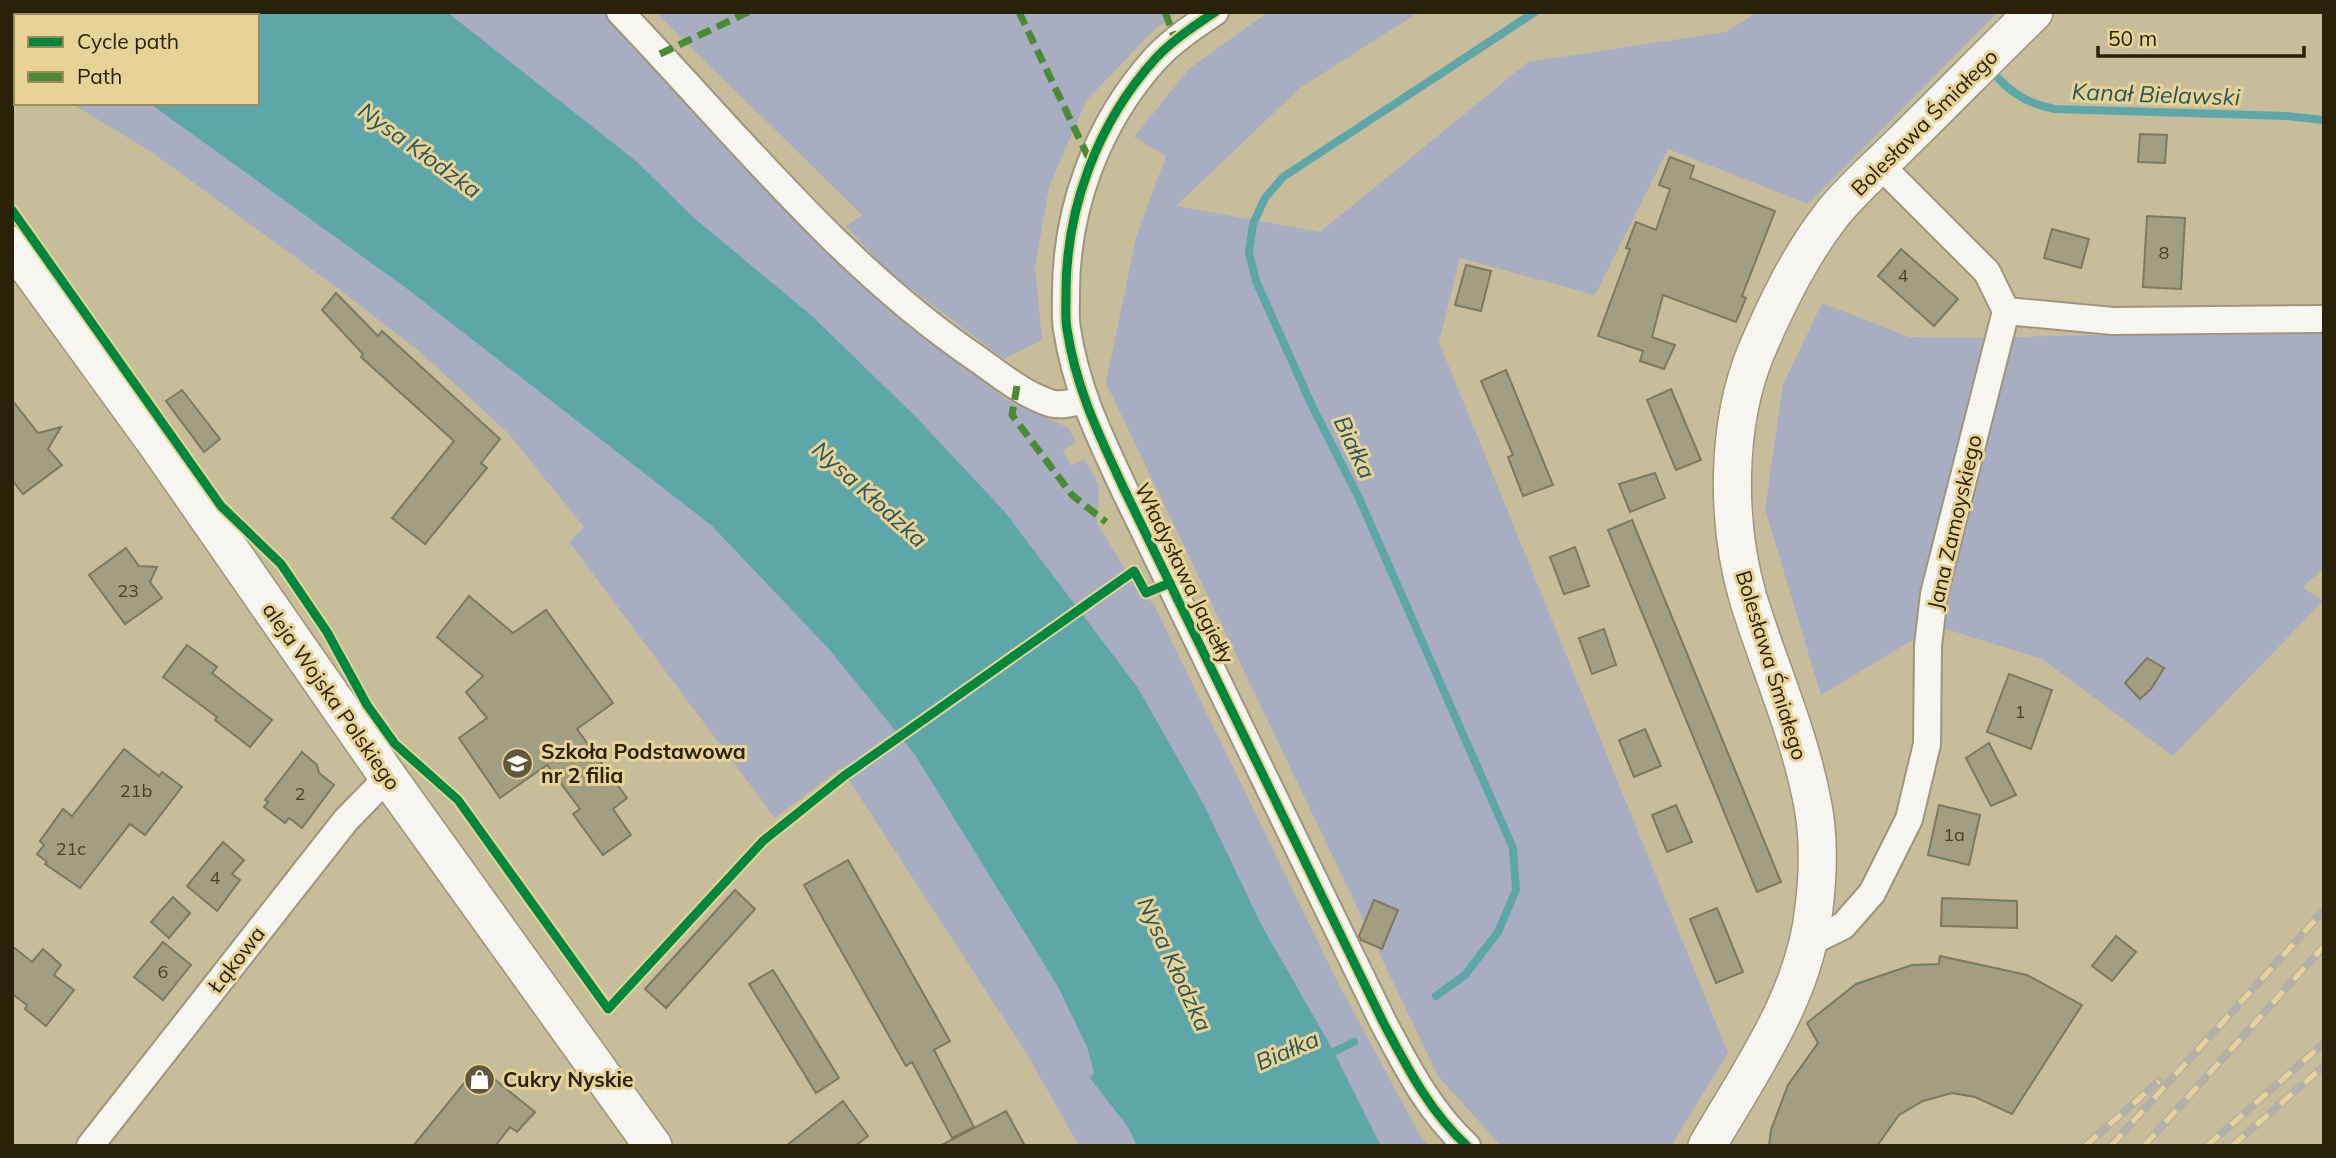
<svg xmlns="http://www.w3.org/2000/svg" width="2336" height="1158" font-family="Mulish,sans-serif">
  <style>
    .green { fill: #a8adc2 }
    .water { fill: #5da6a9 }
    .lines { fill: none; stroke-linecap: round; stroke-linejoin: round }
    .stream { stroke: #5da6a9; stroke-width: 8 }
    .building { fill: #a29e82; stroke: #7d795e; stroke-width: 2 }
    .street-casing { stroke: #9e957b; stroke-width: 30 }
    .secondary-casing { stroke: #9e957b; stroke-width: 40 }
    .street { stroke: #f7f5f0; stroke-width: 26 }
    .secondary { stroke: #f7f5f0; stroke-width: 37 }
    .rail-casing { stroke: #b4b0a8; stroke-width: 8 }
    .rail { stroke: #e7d395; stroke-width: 5; stroke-dasharray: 16; stroke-linecap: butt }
    .quiet { stroke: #4a8b34; stroke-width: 7; stroke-dasharray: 14 7; stroke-linecap: butt }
    .cycleway-casing { stroke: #e7d395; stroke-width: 13 }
    .cycleway { stroke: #00873e; stroke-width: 9 }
    .labels { text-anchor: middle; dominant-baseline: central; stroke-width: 6; stroke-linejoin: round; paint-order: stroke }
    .number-label { font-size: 18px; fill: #474026 }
    .street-label { font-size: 21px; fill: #292108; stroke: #e7d395 }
    .poi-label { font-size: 21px; font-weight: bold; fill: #292108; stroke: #e7d395; text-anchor: start }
    .water-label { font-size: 23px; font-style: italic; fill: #27545d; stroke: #e7d395 }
  </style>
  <rect width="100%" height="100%" fill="#c8bd9b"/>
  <g class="green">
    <path d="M 12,12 L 31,12 L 36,16 L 16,16 L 16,70 L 12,68 Z"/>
    <path d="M 447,12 L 603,12 L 877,296 L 1007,400 L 1069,428 L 1076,442 L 1063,450 L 1071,466 L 1085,459 L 1099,486 L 1097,523 L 1139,592 L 1153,603 L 1337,981 L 1422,1139 L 1430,1146 L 1381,1146 L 1334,1052 L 1068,599 L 1003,511 L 916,417 L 811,315 L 694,218 L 636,161 Z"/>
    <path d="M 655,12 L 1177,12 L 1152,32 L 1086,101 L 1049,187 L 1035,268 L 1042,340 L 1004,359 L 886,270 L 846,226 L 862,215 Z"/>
    <path d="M 1268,12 L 1419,12 L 1300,88 L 1176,206 L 1320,232 L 1528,62 L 1726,32 L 1758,12 L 1998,12 L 1808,204 L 1668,149 L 1595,295 L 1460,258 L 1439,342 L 1728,1053 L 1671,1146 L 1501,1146 L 1438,1076 L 1106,383 L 1136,237 L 1166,156 L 1134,137 L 1189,69 Z"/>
    <path d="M 71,103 L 149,103 L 406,288 L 712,526 L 828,648 L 915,755 L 1057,985 L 1087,1047 L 1094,1073 L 1128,1127 L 1137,1146 L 1079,1146 L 1027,1054 L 841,768 L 775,818 L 569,542 L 584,527 L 508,433 L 418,350 L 336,287 L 153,153 Z"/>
    <path d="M 1822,303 L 1909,337 L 1979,338 L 2324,329 L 2324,568 L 2303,587 L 2323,601 L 2173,756 L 2042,659 L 1936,626 L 1821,695 L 1765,509 L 1783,385 Z"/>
  </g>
  <path class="water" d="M 34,12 L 447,12 L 636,161 L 694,218 L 811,315 L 916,417 L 1004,511 L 1138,688 L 1204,805 L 1262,926 L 1334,1052 L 1381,1146 L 1137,1146 L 1128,1127 L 1090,1078 L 1094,1073 L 1087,1047 L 1057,985 L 915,755 L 828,648 L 712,526 L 406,288 L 149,103 L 257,103 L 257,16 L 39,16 Z"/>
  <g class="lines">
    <g class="stream">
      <path d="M 1997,77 C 2013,95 2031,105 2055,109 L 2287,116 L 2324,120"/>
      <path d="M 1436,996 L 1465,975 L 1498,932 L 1516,890 L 1513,848 L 1359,498 L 1313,408 L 1256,281 L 1249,253 L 1253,224 L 1265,198 L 1283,177 L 1535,12"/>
      <path d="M 1325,1056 L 1354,1042"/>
    </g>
  </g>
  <g class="building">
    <path d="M 2140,134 L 2167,135 L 2165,163 L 2138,162 Z"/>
    <path d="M 1670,157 L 1694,166 L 1690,178 L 1775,211 L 1742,296 L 1746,298 L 1736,322 L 1663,295 L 1652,337 L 1675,345 L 1664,369 L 1640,361 L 1643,351 L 1598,336 L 1630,249 L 1626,248 L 1636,222 L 1656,230 L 1670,189 L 1659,185 Z"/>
    <path d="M 2147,216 L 2185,218 L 2181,289 L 2143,287 Z"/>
    <path d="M 2052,229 L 2089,239 L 2081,268 L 2044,258 Z"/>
    <path d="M 1901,249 L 1958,299 L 1934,326 L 1878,276 Z"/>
    <path d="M 1466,265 L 1491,271 L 1481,311 L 1455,305 Z"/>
    <path d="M 336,293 L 378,336 L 382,331 L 500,439 L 481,463 L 487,468 L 425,544 L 392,518 L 454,441 L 361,357 L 363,354 L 322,310 Z"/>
    <path d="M 1506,370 L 1553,485 L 1523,496 L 1508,457 L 1513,455 L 1481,381 Z"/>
    <path d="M 1671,389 L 1701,460 L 1676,470 L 1647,400 Z"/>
    <path d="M 182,390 L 220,439 L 204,452 L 166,401 Z"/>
    <path d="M 12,400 L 38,433 L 61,427 L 48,449 L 62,465 L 23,494 L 12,480 Z"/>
    <path d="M 1655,473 L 1665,498 L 1630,512 L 1619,484 Z"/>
    <path d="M 1632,520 L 1781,882 L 1757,892 L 1608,530 Z"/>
    <path d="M 1575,547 L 1589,586 L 1564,594 L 1550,557 Z"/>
    <path d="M 126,548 L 139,566 L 157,567 L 150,582 L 162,598 L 125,624 L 89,575 Z"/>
    <path d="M 469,596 L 513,633 L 546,610 L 613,703 L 577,729 L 627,798 L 613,809 L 631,835 L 603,855 L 573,814 L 580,809 L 547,765 L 500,798 L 459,738 L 487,718 L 466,692 L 483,676 L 437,637 Z"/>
    <path d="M 1604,629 L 1616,665 L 1592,674 L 1579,638 Z"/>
    <path d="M 187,645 L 217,667 L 212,673 L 272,720 L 250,747 L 215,720 L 217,717 L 163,677 Z"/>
    <path d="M 2147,658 L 2164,668 L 2151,689 L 2140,699 L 2125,683 Z"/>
    <path d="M 2009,674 L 2052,690 L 2031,749 L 1987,732 Z"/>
    <path d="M 1645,729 L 1661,766 L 1634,777 L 1619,740 Z"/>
    <path d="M 1989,743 L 2016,795 L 1991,806 L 1966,758 Z"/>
    <path d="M 124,749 L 159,776 L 162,772 L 182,787 L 145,835 L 130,824 L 80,888 L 45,864 L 47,862 L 37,854 L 44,845 L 40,841 L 63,809 L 72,816 Z"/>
    <path d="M 302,752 L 317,765 L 319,773 L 334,785 L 302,828 L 289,818 L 285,823 L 264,807 L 268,802 L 265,800 Z"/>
    <path d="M 1676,805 L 1692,842 L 1667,852 L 1652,815 Z"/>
    <path d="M 1939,805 L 1980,815 L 1969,865 L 1928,855 Z"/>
    <path d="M 223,842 L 244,860 L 232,874 L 240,880 L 217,911 L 187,886 Z"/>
    <path d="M 848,860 L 950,1041 L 934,1050 L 974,1127 L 952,1138 L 912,1062 L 906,1066 L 804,885 Z"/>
    <path d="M 735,890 L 755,909 L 666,1008 L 645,989 Z"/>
    <path d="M 173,897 L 190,913 L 169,938 L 151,922 Z"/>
    <path d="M 1942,898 L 2017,901 L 2017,928 L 1941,926 Z"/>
    <path d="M 1374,900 L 1398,910 L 1382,949 L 1361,940 L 1359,936 Z"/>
    <path d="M 1717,908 L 1743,972 L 1716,983 L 1690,919 Z"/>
    <path d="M 2116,936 L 2136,952 L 2112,981 L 2092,966 Z"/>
    <path d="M 163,942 L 191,965 L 163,1000 L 134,977 Z"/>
    <path d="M 12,946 L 32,962 L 43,949 L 61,965 L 54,975 L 74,990 L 46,1026 L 25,1009 L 27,1005 L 12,994 Z"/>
    <path d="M 1940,956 L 2027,975 L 2082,1005 L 2012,1114 L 1975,1097 L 1952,1093 L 1923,1101 L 1899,1115 L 1877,1146 L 1769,1146 L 1771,1130 L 1788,1085 L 1818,1043 L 1807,1023 L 1856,984 L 1912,965 L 1939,964 Z"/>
    <path d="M 773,970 L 839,1078 L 816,1093 L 749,984 Z"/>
    <path d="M 478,1066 L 535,1112 L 517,1132 L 510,1127 L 495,1146 L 413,1146 Z"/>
    <path d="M 843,1101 L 868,1136 L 855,1146 L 786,1146 Z"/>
    <path d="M 1006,1111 L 1025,1146 L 940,1146 Z"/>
  </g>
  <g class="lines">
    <defs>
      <g id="street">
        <path d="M 620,12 C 735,132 841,267 979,360 C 1000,375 1022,393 1047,402 C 1058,407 1072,403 1083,400"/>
        <path d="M 1215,12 C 1194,26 1173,40 1156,58 C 1097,123 1065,210 1066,297 C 1066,308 1065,319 1067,329 C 1076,389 1099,435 1124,489 L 1383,1022 C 1407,1067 1429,1111 1467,1146"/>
        <path d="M 1880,165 L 1987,272 L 2006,311 L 2113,321 L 2322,319"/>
        <path d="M 1806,944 L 1843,926 L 1872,893 L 1909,819 L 1927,744 L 1928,646 L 1934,594 L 2006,311"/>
        <path d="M 90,1146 L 346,820 L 388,777"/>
      </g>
      <g id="secondary">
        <path d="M 12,245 L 156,443 L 388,777 L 653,1146"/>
        <path d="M 1707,1146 C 1750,1072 1805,996 1814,908 C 1818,875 1819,838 1813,806 C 1800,734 1769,667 1748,598 C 1726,522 1726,425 1756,352 C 1776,305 1799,257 1830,217 C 1849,192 1875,170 1897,148 C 1943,103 1988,57 2034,12"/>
      </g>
    </defs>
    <use href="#street" class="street-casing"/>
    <use href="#secondary" class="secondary-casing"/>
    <use href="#street" class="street"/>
    <use href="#secondary" class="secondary"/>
    <defs>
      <g id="rail">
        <path d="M 2085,1146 L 2159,1081"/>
        <path d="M 2111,1146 L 2324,910"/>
        <path d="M 2144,1146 L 2324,946"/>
        <path d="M 2207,1146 L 2324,1043"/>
        <path d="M 2232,1146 L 2324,1066"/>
      </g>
    </defs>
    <use href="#rail" class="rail-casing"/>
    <use href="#rail" class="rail"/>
    <g class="quiet">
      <path d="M 1019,12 L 1091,163"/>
      <path d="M 1165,12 L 1175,39"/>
      <path d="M 660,54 L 748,12"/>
      <path d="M 2322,319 L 2324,319"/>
      <path d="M 1017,386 L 1012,415 L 1072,495 L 1106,522"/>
    </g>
    <defs>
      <g id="cycleway">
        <path d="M 1215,12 C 1194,26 1173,40 1156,58 C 1097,123 1065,210 1066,297 C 1066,308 1065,319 1067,329 C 1076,389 1099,435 1124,489 L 1383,1022 C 1407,1067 1429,1111 1467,1146"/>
        <path d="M 12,210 L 221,506 L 281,564 L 327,632 L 367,705 L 395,744 L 458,800 L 608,1009 L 763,841 L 844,776 L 1134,571 L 1146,593 L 1170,583"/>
      </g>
    </defs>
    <use href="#cycleway" class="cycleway-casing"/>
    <use href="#cycleway" class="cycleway"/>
  </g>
  <defs>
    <symbol id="school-disc" viewBox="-11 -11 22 22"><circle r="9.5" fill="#61583b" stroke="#e7d395"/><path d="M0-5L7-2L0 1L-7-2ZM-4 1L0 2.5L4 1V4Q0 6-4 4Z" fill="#fff"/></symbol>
    <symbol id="shop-disc" viewBox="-11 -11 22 22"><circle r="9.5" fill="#61583b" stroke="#e7d395"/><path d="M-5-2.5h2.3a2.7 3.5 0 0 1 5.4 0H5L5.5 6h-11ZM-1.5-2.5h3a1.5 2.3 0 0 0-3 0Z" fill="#fff"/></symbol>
  </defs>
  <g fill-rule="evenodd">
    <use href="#school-disc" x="500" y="746" width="35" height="35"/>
    <use href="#shop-disc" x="462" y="1062" width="35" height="35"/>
  </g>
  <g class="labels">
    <g class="number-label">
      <text x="2164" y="252">8</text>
      <text x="1903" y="275">4</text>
      <text x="128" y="590">23</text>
      <text x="2020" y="711">1</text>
      <text x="136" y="790">21b</text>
      <text x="300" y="793">2</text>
      <text x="1954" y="834">1a</text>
      <text x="71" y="848">21c</text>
      <text x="215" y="877">4</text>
      <text x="163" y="971">6</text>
    </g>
    <g class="street-label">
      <text transform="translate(1924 122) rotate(-45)">Bolesława Śmiałego</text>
      <text transform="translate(1954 522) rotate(-77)">Jana Zamoyskiego</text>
      <text transform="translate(1185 573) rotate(64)">Władysława Jagiełły</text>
      <text transform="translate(1772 665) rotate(73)">Bolesława Śmiałego</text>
      <text transform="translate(332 696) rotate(55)">aleja Wojska Polskiego</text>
      <text transform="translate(236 959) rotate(-52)">Łąkowa</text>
    </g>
    <g class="poi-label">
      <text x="541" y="751">Szkoła Podstawowa<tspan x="541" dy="24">nr 2 filia</tspan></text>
      <text x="503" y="1079">Cukry Nyskie</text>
    </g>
    <g class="water-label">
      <text transform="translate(2156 94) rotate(2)">Kanał Bielawski</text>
      <text transform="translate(420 150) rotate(36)">Nysa Kłodzka</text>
      <text transform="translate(1355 447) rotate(65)">Białka</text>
      <text transform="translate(870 494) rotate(42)">Nysa Kłodzka</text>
      <text transform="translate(1175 964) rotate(65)">Nysa Kłodzka</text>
      <text transform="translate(1287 1050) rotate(-23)">Białka</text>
    </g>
  </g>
  <rect width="2336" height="1158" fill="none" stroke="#292108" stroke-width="28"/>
  <rect x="14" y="14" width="245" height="91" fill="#e7d395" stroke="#9b8c5d" stroke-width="2"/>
  <rect x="28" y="37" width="35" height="10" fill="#00873e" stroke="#9b8c5d" stroke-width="2"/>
  <text x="77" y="49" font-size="21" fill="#292108">Cycle path</text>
  <rect x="28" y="72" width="35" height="10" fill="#4a8b34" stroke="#9b8c5d" stroke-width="2"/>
  <text x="77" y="84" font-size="21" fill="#292108">Path</text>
  <path d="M2098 46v10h206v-10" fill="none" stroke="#292108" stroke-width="3.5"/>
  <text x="2108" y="46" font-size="21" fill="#292108" stroke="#e7d395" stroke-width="5" paint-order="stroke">50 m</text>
</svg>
